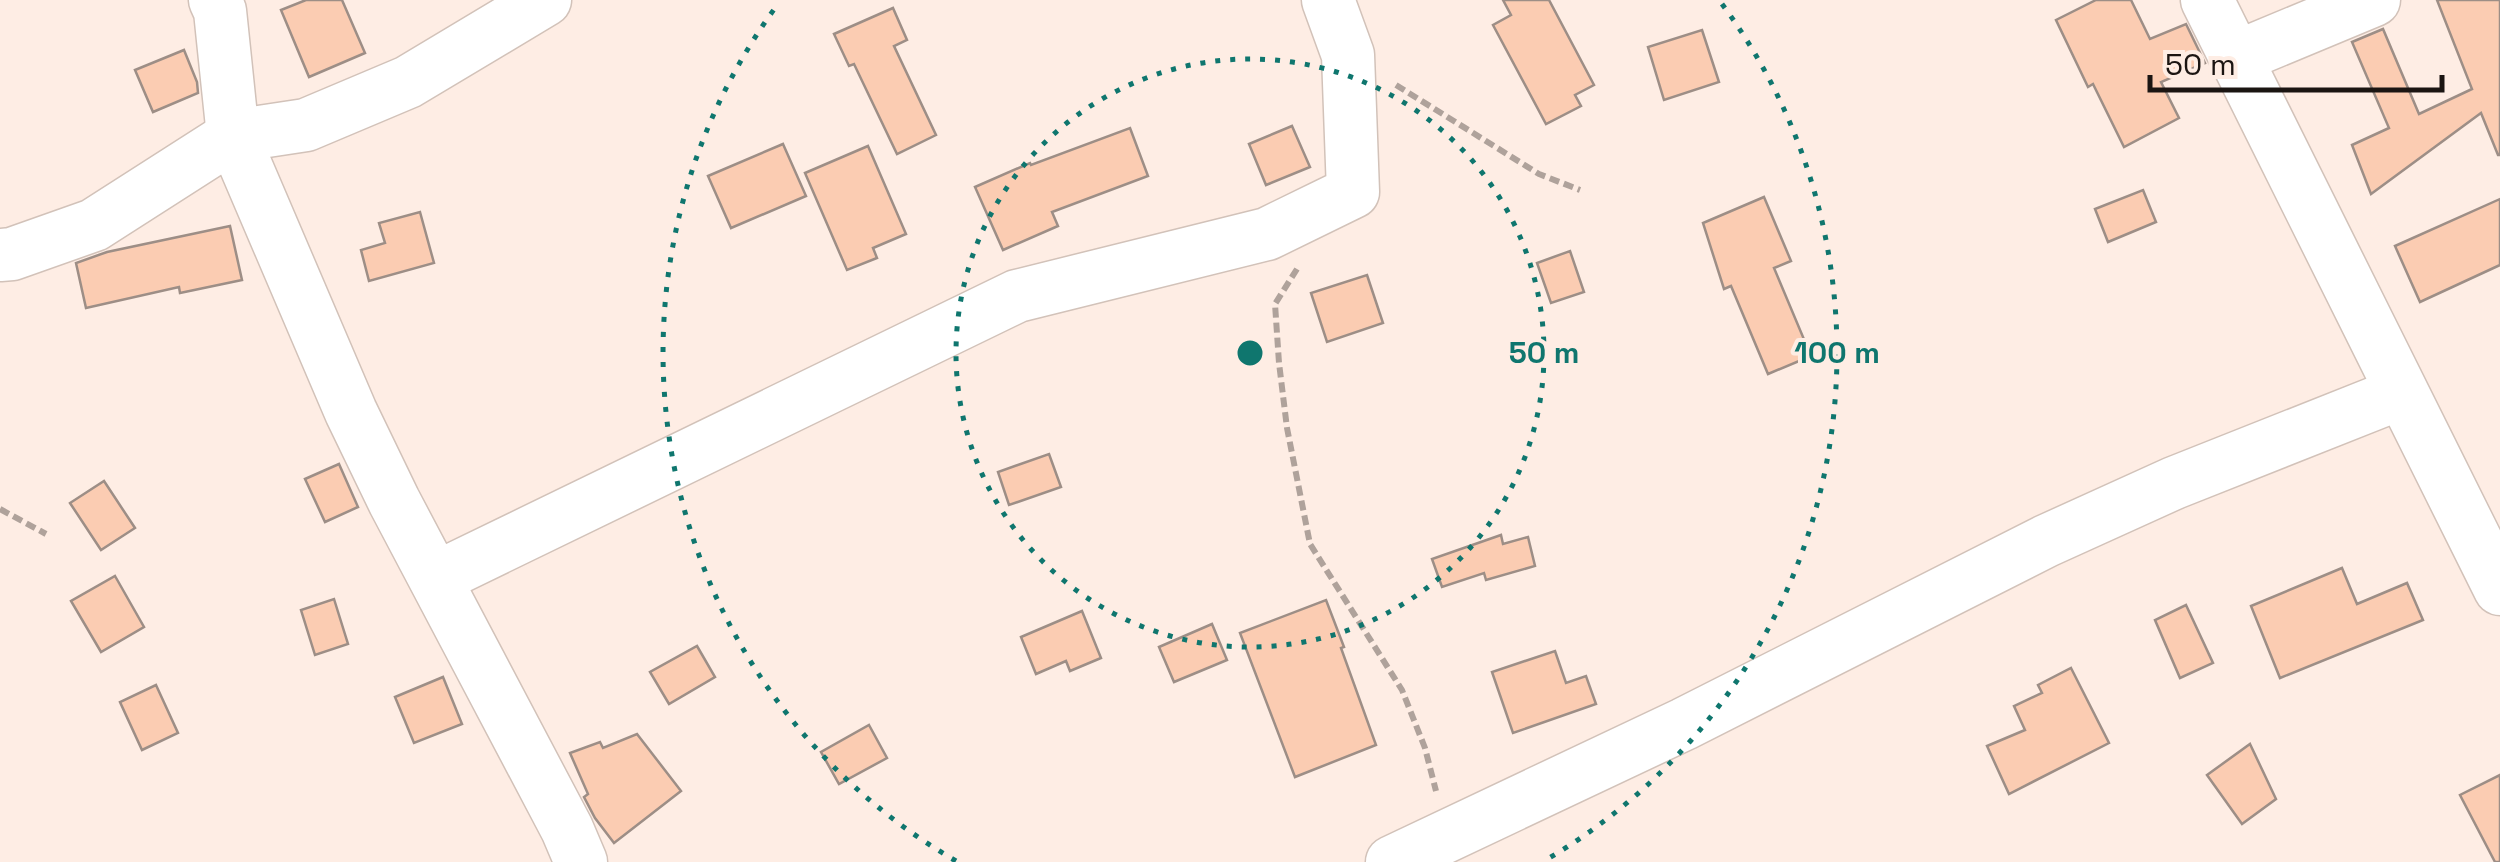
<svg xmlns="http://www.w3.org/2000/svg" width="2500" height="862" font-family="'Space Grotesk',sans-serif">
  <style>
    .building { fill: #fbccb2; stroke: #9d8e86; stroke-width: 2.5 }
    .lines { fill: none; stroke-linecap: round; stroke-linejoin: round }
    .minor-casing { stroke: #d2c2b9; stroke-width: 55 }
    .path { stroke: #afa29b; stroke-width: 6; stroke-dasharray: 10 5; stroke-linecap: butt }
    .minor { stroke: #fff; stroke-width: 52 }
    .ring { fill: none; stroke: #0f766e; stroke-width: 5; stroke-dasharray: 5 10 }
    .centre { fill: #0f766e; stroke: #feede4; stroke-width: 5 }
    .ring-label { font-size: 30px; text-anchor: middle; font-weight: bold; fill: #0f766e; stroke: #feede4; stroke-width: 8; stroke-linejoin: round; paint-order: stroke }
  </style>
  <rect width="100%" height="100%" fill="#feede4"/>
  <g class="building">
    <path d="M 306,0 L 342,0 L 365,53 L 309,77 L 281,10 Z"/>
    <path d="M 1503,0 L 1549,0 L 1594,85 L 1575,95 L 1581,106 L 1546,124 L 1493,25 L 1511,15 Z"/>
    <path d="M 2096,0 L 2131,0 L 2150,39 L 2186,24 L 2205,63 L 2161,82 L 2179,118 L 2124,147 L 2093,84 L 2088,87 L 2056,20 Z"/>
    <path d="M 2437,0 L 2500,0 L 2500,155 L 2498,155 L 2481,113 L 2371,194 L 2352,145 L 2389,128 L 2352,42 L 2383,29 L 2419,114 L 2472,89 Z"/>
    <path d="M 893,8 L 907,40 L 894,46 L 936,135 L 897,154 L 854,64 L 849,66 L 834,34 Z"/>
    <path d="M 1702,30 L 1719,82 L 1664,100 L 1648,47 Z"/>
    <path d="M 184,50 L 197,82 L 198,93 L 153,112 L 135,70 Z"/>
    <path d="M 1292,126 L 1310,167 L 1266,185 L 1249,144 Z"/>
    <path d="M 1130,128 L 1148,176 L 1052,212 L 1058,226 L 1003,250 L 975,187 L 1030,163 L 1031,165 Z"/>
    <path d="M 783,144 L 806,196 L 731,228 L 708,176 Z"/>
    <path d="M 868,146 L 906,234 L 873,248 L 877,258 L 847,270 L 805,173 Z"/>
    <path d="M 2143,190 L 2156,222 L 2108,242 L 2095,209 Z"/>
    <path d="M 1764,197 L 1791,261 L 1774,268 L 1811,356 L 1768,374 L 1731,286 L 1724,289 L 1703,223 Z"/>
    <path d="M 2500,199 L 2500,265 L 2420,302 L 2395,246 Z"/>
    <path d="M 420,212 L 434,263 L 369,281 L 361,250 L 385,243 L 379,223 Z"/>
    <path d="M 230,226 L 242,280 L 180,293 L 179,287 L 86,308 L 76,263 L 107,252 Z"/>
    <path d="M 1570,251 L 1584,292 L 1551,303 L 1537,263 Z"/>
    <path d="M 1367,275 L 1383,323 L 1327,342 L 1311,293 Z"/>
    <path d="M 1049,454 L 1061,487 L 1009,505 L 998,472 Z"/>
    <path d="M 339,464 L 358,507 L 325,522 L 305,479 Z"/>
    <path d="M 104,481 L 135,528 L 101,550 L 70,503 Z"/>
    <path d="M 1501,535 L 1503,544 L 1528,537 L 1535,566 L 1486,580 L 1484,573 L 1442,587 L 1432,559 Z"/>
    <path d="M 2342,568 L 2357,604 L 2407,583 L 2423,620 L 2280,678 L 2251,606 Z"/>
    <path d="M 115,576 L 144,627 L 101,652 L 71,601 Z"/>
    <path d="M 334,599 L 348,644 L 315,655 L 301,610 Z"/>
    <path d="M 1326,600 L 1344,647 L 1341,648 L 1376,745 L 1295,777 L 1240,633 Z"/>
    <path d="M 2186,605 L 2213,663 L 2180,678 L 2155,620 Z"/>
    <path d="M 1082,611 L 1101,658 L 1070,671 L 1066,661 L 1036,674 L 1021,637 Z"/>
    <path d="M 1212,624 L 1227,660 L 1174,682 L 1159,647 Z"/>
    <path d="M 697,646 L 715,677 L 669,704 L 650,672 Z"/>
    <path d="M 1555,651 L 1566,683 L 1586,676 L 1596,704 L 1513,733 L 1492,672 Z"/>
    <path d="M 2071,668 L 2109,743 L 2009,794 L 1987,746 L 2025,730 L 2014,706 L 2042,693 L 2038,685 Z"/>
    <path d="M 443,677 L 462,724 L 414,743 L 395,697 Z"/>
    <path d="M 156,685 L 178,733 L 142,750 L 120,702 Z"/>
    <path d="M 869,725 L 887,758 L 839,784 L 821,752 Z"/>
    <path d="M 637,734 L 681,791 L 614,843 L 595,818 L 584,797 L 588,794 L 570,753 L 600,742 L 603,748 Z"/>
    <path d="M 2250,744 L 2276,799 L 2242,824 L 2207,775 Z"/>
    <path d="M 2500,775 L 2500,862 L 2495,862 L 2460,795 Z"/>
  </g>
  <g class="lines">
    <defs>
      <g id="minor">
        <path d="M 215,0 L 220,11 L 233,136 L 306,125 L 408,82 L 545,0"/>
        <path d="M 2207,0 L 2500,589"/>
        <path d="M 2237,57 L 2374,0"/>
        <path d="M 0,255 L 12,254 L 94,225 L 233,136 L 351,412 L 394,501 L 567,829 L 581,862"/>
        <path d="M 436,578 L 1017,296 L 1267,234 L 1353,192 L 1348,55 L 1328,0"/>
        <path d="M 1392,862 L 1684,724 L 2046,541 L 2174,483 L 2401,393"/>
      </g>
    </defs>
    <use href="#minor" class="minor-casing"/>
    <g class="path">
      <path d="M 1396,85 L 1539,174 L 1580,190"/>
      <path d="M 1297,269 L 1275,304 L 1279,363 L 1287,428 L 1310,544 L 1402,690 L 1425,748 L 1436,791"/>
      <path d="M 0,509 L 46,534"/>
    </g>
    <use href="#minor" class="minor"/>
  </g>
  <g class="ring">
    <circle cx="1250" cy="353" r="294"/>
    <path d="M956 861A587 587 0 0 1 778 4M1722 4A587 587 0 0 1 1544 861"/>
  </g>
  <circle cx="1250" cy="353" r="15" class="centre"/>
  <g class="ring-label">
    <text x="1544" y="363">50 m</text>
    <text x="1837" y="363">100 m</text>
  </g>
  <path d="M2150 75v15h292v-15" fill="none" stroke="#1b1512" stroke-width="5"/>
  <text x="2165" y="75" font-size="30" fill="#1b1512" stroke="#feede4" stroke-width="8" paint-order="stroke">50 m</text>
</svg>
